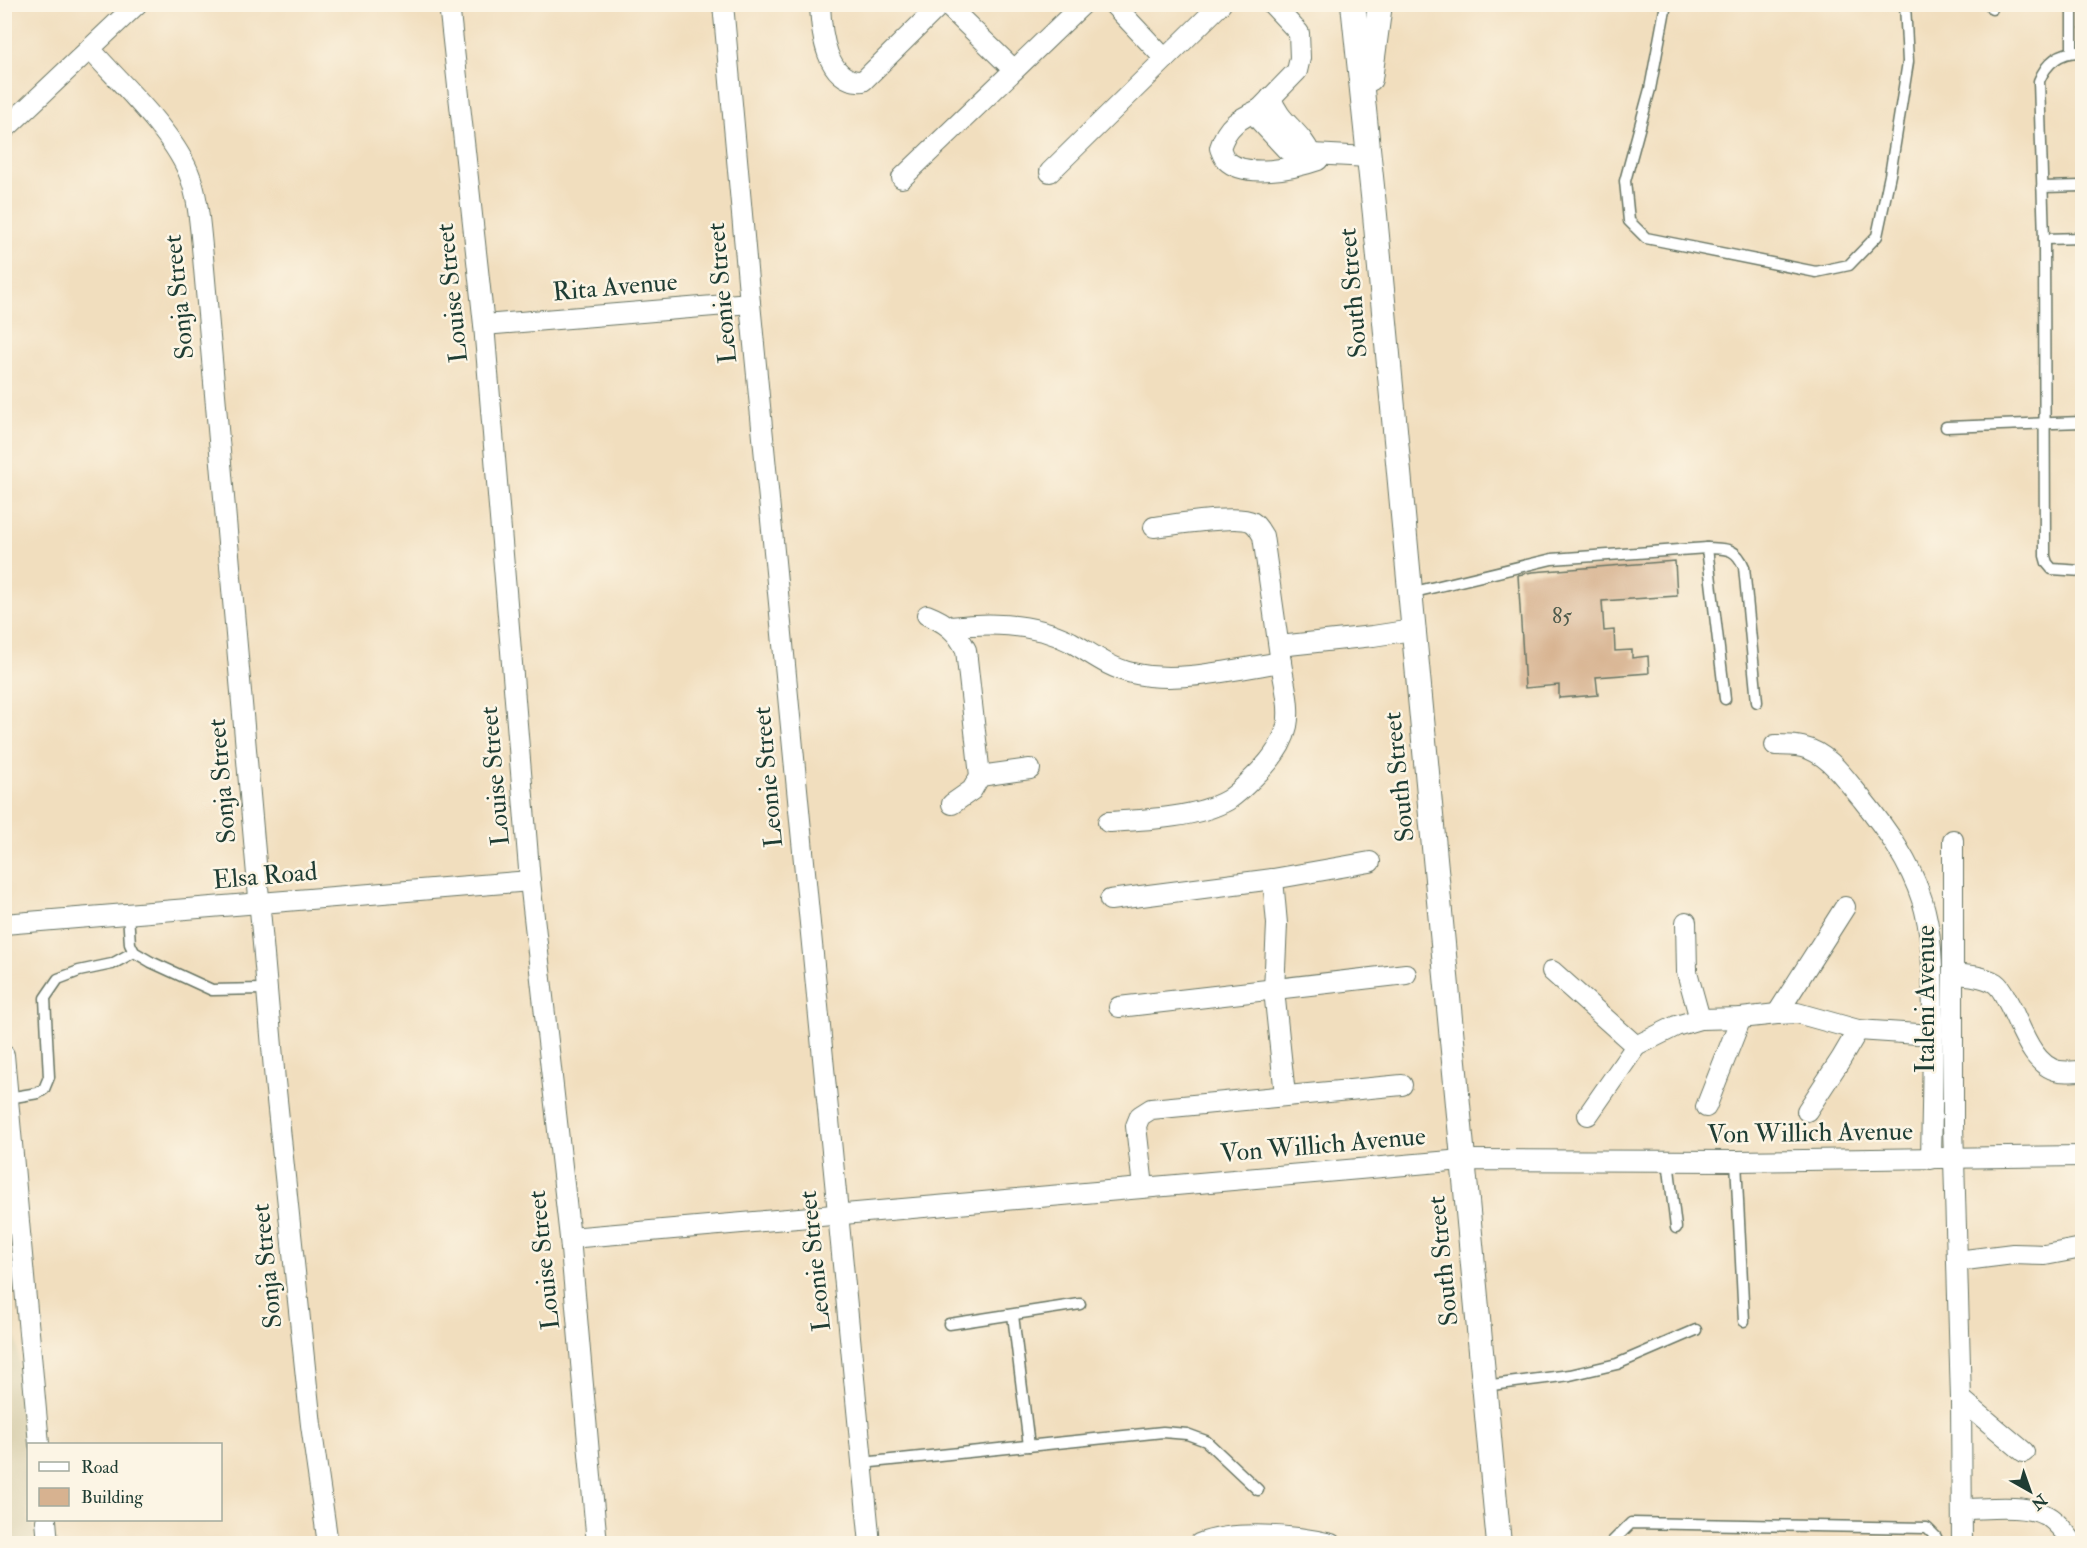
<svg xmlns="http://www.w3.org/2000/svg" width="2087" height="1548" font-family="'IM FELL Double Pica',serif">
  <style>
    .built { fill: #ddd4b5 }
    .building { fill: #d7b290 }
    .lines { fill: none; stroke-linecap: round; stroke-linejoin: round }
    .service-casing { stroke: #687564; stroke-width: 13 }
    .minor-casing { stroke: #687564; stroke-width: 22 }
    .tertiary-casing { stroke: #687564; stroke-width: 26 }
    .service { stroke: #fff; stroke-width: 10 }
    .minor { stroke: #fff; stroke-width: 20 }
    .tertiary { stroke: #fff; stroke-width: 24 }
    .labels { text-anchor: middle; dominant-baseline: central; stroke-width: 5; stroke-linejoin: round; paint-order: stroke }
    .number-label { font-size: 22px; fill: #4d5a4b }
    .street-label { font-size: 26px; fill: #1f3d34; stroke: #fcf5e5 }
  </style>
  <rect width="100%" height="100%" fill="#fcf5e5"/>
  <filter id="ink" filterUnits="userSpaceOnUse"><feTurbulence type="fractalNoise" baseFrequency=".0167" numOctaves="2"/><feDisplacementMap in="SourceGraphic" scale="12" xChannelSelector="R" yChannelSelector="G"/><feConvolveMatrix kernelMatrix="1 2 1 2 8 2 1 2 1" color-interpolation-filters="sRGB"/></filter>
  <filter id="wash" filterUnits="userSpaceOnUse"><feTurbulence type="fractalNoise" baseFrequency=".008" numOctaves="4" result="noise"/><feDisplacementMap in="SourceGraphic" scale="24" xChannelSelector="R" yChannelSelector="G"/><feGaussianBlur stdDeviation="1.35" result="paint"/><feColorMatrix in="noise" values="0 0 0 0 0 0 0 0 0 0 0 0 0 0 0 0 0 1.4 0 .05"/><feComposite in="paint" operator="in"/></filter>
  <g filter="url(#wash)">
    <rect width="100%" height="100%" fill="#f1debe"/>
    <path class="built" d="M 5,1202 L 28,1468 L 28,1520 L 33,1520 L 35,1543 L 5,1543 Z"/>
    <g id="blocks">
      <path class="building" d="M 1675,561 L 1677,596 L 1602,601 L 1604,631 L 1614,630 L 1615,651 L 1632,650 L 1632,658 L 1648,656 L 1649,673 L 1596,677 L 1598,695 L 1559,698 L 1559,685 L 1525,688 L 1518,575 L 1532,572 Z"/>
    </g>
  </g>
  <g filter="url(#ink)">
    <use href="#blocks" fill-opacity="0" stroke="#687564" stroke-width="1.5"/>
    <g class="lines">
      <defs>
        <g id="service">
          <path d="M 1666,4 L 1650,89 L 1625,181 L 1629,221 L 1646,238 L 1816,272 L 1849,265 L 1877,236 L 1890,175 L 1908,62 L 1905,4"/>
          <path d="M 2072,4 L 2072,52"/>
          <path d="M 1992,9 L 1992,4"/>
          <path d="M 2082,52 C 2061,51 2047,61 2039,81 L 2044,239 L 2045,556 L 2047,563 L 2052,569 L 2082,571"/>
          <path d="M 2042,187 L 2082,186"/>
          <path d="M 2044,239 L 2082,238"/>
          <path d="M 1946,427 L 2082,422"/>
          <path d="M 1707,548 L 1725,699"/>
          <path d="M 1410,593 L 1552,559 L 1707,548 C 1726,549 1736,547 1744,567 L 1757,702"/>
          <path d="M 128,914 L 130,944 L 134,952 L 151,962 L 212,990 L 267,989"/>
          <path d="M 8,1098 L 38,1093 L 44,1089 L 49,1077 L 45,998 L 58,979 L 79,971 L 112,964 L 134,952"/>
          <path d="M 1668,1160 L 1676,1228"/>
          <path d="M 1736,1161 L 1744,1321"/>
          <path d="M 1013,1315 L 1029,1446"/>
          <path d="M 949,1324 L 1080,1304"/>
          <path d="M 1484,1386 L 1570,1375 L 1617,1364 L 1696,1330"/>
          <path d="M 862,1463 L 1163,1432 L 1187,1434 L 1206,1441 L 1258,1490"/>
          <path d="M 1610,1544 L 1631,1523 L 1927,1528 L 1936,1537 L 1938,1544"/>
        </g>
        <g id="minor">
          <path d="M 449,4 L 484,325 L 530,881 L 570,1238 L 597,1544"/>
          <path d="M 723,4 L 750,303 L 870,1544"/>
          <path d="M 820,4 C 821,31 826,84 863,81 L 941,4"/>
          <path d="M 946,4 L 1014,70"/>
          <path d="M 1113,4 L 1165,59"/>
          <path d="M 1272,4 L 1299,33 L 1300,58 L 1297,71 L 1260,109 L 1260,121 L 1286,149 L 1293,153 L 1369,157"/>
          <path d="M 90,49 C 121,84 170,129 188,171 C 199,197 200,229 203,257 L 275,1081 L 311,1425 L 328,1544"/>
          <path d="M 1271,97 C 1279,124 1300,129 1311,155"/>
          <path d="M 1260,109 C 1239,119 1227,125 1220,148 C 1222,153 1223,157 1226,160 C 1245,179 1295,168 1318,160"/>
          <path d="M 4,130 L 137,4"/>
          <path d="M 1050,172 L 1221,4"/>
          <path d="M 902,178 L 1083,4"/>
          <path d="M 484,325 L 750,303"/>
          <path d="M 927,615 C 945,622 957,631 966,650 L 980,776 L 972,790 L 952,804"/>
          <path d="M 951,627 C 991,622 1034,623 1071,642 C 1091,653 1109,668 1132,673 C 1177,684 1235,669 1281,662"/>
          <path d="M 1279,646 L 1373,636 L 1412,630"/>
          <path d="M 1775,745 C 1783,745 1793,745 1802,747 C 1829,753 1845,779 1862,799 C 1887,830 1910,862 1922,900 C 1934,938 1932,979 1933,1018 C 1933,1065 1932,1112 1931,1159"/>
          <path d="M 980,776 L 1030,769"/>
          <path d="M 1108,822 C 1143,820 1197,818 1228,800 C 1239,793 1249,782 1259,772 C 1272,759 1283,745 1287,726 C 1291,706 1284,683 1281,663 C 1275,621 1269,579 1263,536 C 1260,531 1257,525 1252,522 C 1238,514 1172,525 1154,527"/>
          <path d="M 1953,840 L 1953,1125 L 1961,1399 L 1962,1544"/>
          <path d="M 1273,879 L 1277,924 L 1274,990 L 1285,1095"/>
          <path d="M 1110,900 L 1273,879 L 1370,862"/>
          <path d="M 1686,922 L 1687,972 L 1700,1019"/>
          <path d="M 4,924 L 530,881"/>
          <path d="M 1552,971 L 1636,1046 L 1676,1026 L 1700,1019 L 1741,1018 L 1777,1014 L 1797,1013 L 1858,1030 L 1933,1035"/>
          <path d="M 1954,974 C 1967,975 1983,976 1995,983 C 2002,988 2004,995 2008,1002 C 2020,1023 2031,1066 2059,1071 C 2067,1072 2075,1071 2082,1071"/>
          <path d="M 1119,1007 L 1406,974"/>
          <path d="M 1777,1014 L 1845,907"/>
          <path d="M 4,1055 L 39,1444"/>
          <path d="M 1706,1107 L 1741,1018"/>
          <path d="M 1807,1111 L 1841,1059 L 1858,1030"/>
          <path d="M 1588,1115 L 1636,1046"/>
          <path d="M 1143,1187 L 1136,1126 L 1140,1116 L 1151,1109 L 1402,1085"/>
          <path d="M 570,1238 L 1462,1160 L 1736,1161 L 2082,1156"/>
          <path d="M 1957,1261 L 2013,1254 L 2045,1255 L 2082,1248"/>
          <path d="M 1961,1399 L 2024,1452"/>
          <path d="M 1962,1509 C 1985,1509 2023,1504 2043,1514 C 2056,1519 2066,1534 2074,1544"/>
          <path d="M 46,1520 L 48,1544"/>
          <path d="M 1199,1544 C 1233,1530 1296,1535 1331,1544"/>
        </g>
        <g id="tertiary">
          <path d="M 1353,4 L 1375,215 L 1499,1544"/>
          <path d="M 1370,79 L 1380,4"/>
        </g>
      </defs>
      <use href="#service" class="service-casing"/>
      <use href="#minor" class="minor-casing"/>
      <use href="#tertiary" class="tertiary-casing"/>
      <use href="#service" class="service"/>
      <use href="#minor" class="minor"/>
      <use href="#tertiary" class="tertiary"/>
    </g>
  </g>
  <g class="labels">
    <g class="number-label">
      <text x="1562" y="616">85</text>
    </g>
    <g class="street-label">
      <text transform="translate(615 287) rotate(-5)">Rita Avenue</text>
      <text transform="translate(452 293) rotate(-96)">Louise Street</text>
      <text transform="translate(722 293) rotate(-95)">Leonie Street</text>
      <text transform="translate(1353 293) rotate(-95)">South Street</text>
      <text transform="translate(179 297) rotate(-96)">Sonja Street</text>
      <text transform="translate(495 776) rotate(-95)">Louise Street</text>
      <text transform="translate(768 777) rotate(-95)">Leonie Street</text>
      <text transform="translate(1399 777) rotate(-96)">South Street</text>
      <text transform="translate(222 781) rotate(-95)">Sonja Street</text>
      <text transform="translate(265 876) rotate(-5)">Elsa Road</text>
      <text transform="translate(1926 999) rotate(-90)">Italeni Avenue</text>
      <text transform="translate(1810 1133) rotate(-1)">Von Willich Avenue</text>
      <text transform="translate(1323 1145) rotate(-5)">Von Willich Avenue</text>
      <text transform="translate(544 1260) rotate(-96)">Louise Street</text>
      <text transform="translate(815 1261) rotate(-96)">Leonie Street</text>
      <text transform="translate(1443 1261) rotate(-96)">South Street</text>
      <text transform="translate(267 1266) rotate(-96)">Sonja Street</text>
    </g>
  </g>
  <rect width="2087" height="1548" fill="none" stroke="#fcf5e5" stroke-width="24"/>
  <rect x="27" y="1443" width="195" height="78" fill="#fcf5e5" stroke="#a4ab9e" stroke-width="1.5"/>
  <rect x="39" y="1462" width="30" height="9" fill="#ffffff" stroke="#a4ab9e" stroke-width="1.5"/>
  <text x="81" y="1473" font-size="18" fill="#1f3d34">Road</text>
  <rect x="39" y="1488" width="30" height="18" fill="#d7b290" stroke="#a4ab9e" stroke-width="1.5"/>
  <text x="81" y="1503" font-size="18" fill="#1f3d34">Building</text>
  <g transform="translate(2030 1491) rotate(140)" stroke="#fcf5e5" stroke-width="4.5" paint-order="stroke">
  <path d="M0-4.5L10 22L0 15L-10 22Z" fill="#1f3d34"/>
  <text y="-9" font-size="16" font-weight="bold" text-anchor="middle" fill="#1f3d34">N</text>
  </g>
</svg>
